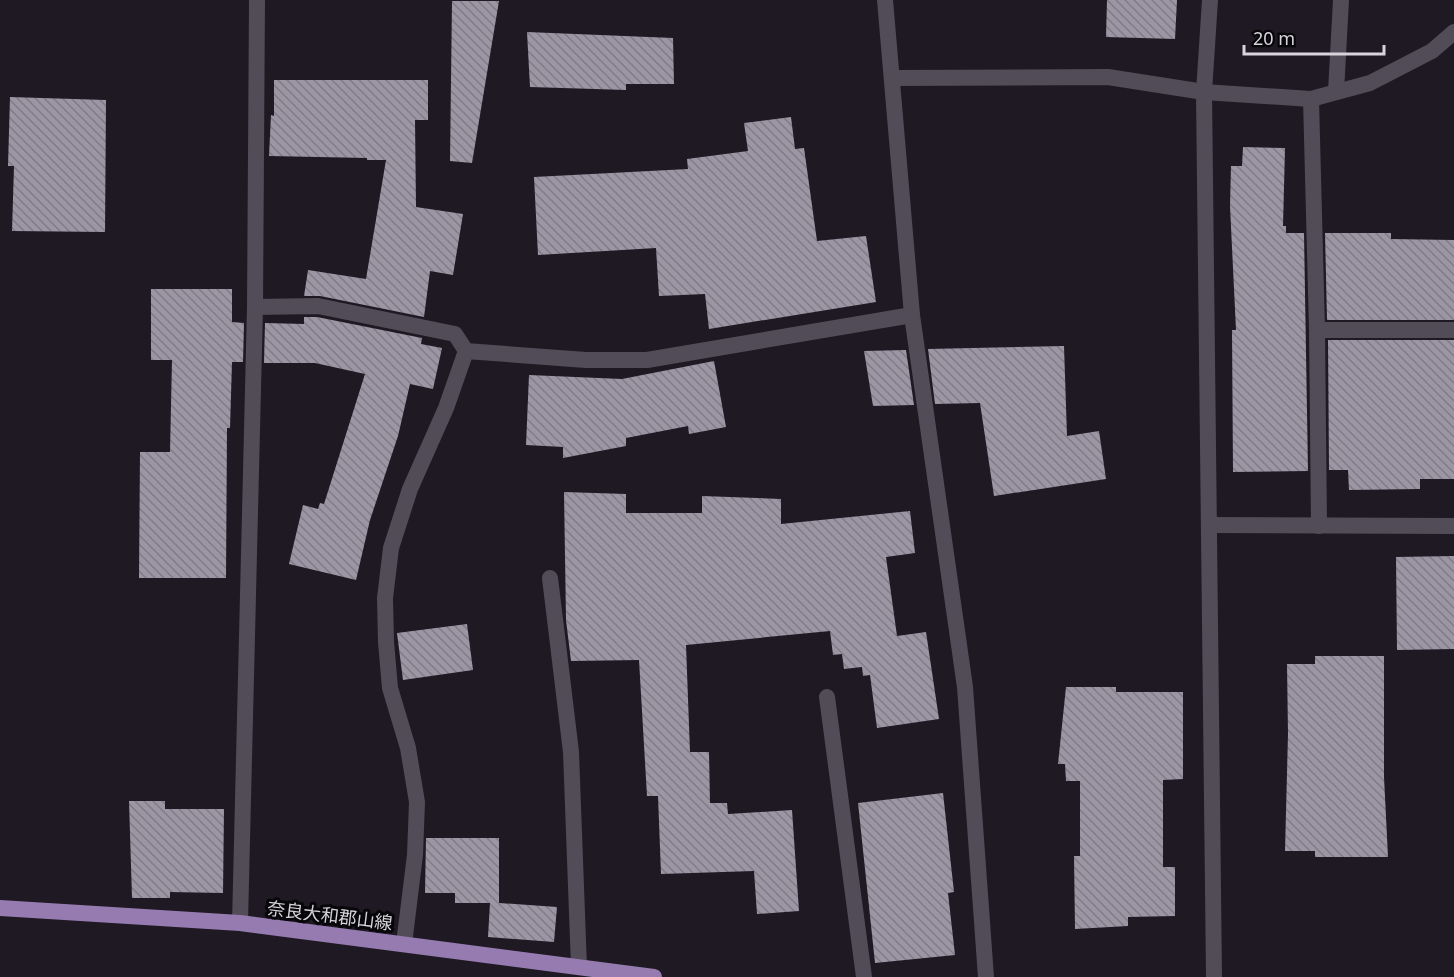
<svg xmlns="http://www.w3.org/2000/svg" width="1454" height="977" font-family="'Noto Sans','Noto Sans JP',sans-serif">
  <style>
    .building { fill: url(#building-back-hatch) }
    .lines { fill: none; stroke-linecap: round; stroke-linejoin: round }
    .minor { stroke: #514c57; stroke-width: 16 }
    .primary { stroke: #957baf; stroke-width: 16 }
    .labels { text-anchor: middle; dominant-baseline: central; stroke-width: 6; stroke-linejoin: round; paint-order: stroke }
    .street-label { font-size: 18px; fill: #d7d4db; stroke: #070609 }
  </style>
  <defs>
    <pattern id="building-back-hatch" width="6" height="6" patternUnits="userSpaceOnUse" patternTransform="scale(1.5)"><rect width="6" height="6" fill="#9c96a4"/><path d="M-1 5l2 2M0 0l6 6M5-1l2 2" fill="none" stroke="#807c87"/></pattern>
  </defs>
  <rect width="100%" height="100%" fill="#1e1923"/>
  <g class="building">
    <path d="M 1107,0 L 1177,0 L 1175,39 L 1106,37 Z"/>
    <path d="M 452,1 L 499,1 L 472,163 L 450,161 Z"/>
    <path d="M 527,32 L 673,38 L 674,84 L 626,84 L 626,90 L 530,87 Z"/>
    <path d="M 274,80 L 428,80 L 428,120 L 415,120 L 416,207 L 463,214 L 453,275 L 430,271 L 424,317 L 320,296 L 304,296 L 308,270 L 366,279 L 386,160 L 367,160 L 367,158 L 269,156 L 271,115 L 274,116 Z"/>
    <path d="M 10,97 L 106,100 L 105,232 L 12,231 L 14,166 L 8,166 Z"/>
    <path d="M 791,117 L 795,149 L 804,148 L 817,241 L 866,236 L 876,302 L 709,329 L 705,294 L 659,296 L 656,248 L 538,255 L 534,177 L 688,169 L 687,159 L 748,151 L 744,123 Z"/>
    <path d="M 1243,147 L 1285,148 L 1283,226 L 1286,226 L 1286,233 L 1304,233 L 1308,471 L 1233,472 L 1232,330 L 1236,330 L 1230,206 L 1231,166 L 1242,166 Z"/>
    <path d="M 1325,233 L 1391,233 L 1391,239 L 1454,240 L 1454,320 L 1327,320 Z"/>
    <path d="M 151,289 L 232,289 L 232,322 L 244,323 L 243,362 L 232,362 L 230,428 L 227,428 L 226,578 L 139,578 L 140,452 L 170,452 L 172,360 L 151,360 Z"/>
    <path d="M 304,317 L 317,317 L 422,338 L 421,344 L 442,348 L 433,389 L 410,384 L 398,436 L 370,520 L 356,580 L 289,564 L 303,505 L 318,509 L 320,503 L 324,504 L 365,374 L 315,363 L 264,363 L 265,323 L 304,324 Z"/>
    <path d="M 1328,340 L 1454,340 L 1454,479 L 1420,479 L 1420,489 L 1349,490 L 1348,470 L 1329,470 Z"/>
    <path d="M 1064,346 L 1067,436 L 1099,431 L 1106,479 L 994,496 L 980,403 L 935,404 L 928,349 Z"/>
    <path d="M 906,350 L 914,405 L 873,406 L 864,351 Z"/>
    <path d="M 714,361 L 726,427 L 689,434 L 688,426 L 626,438 L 626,446 L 563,458 L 563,447 L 526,445 L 529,375 L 622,379 Z"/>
    <path d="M 564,492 L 626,494 L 626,513 L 702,513 L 702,496 L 781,499 L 781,524 L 910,511 L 915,553 L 886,557 L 897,636 L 926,632 L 939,719 L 877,728 L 870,675 L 863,676 L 862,667 L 844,669 L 842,654 L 833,655 L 830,631 L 686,645 L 690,752 L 709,752 L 710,803 L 727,803 L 728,814 L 792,810 L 799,911 L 757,914 L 754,871 L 661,874 L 658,796 L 647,796 L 639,660 L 571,661 L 566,620 Z"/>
    <path d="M 1454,556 L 1454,649 L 1397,650 L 1396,557 Z"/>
    <path d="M 467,624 L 473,670 L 403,680 L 397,633 Z"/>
    <path d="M 1315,656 L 1384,656 L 1384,777 L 1388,857 L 1315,857 L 1315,851 L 1285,851 L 1288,734 L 1287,664 L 1315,664 Z"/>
    <path d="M 1066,687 L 1116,687 L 1116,692 L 1183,692 L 1183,779 L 1163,780 L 1163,867 L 1175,867 L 1175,916 L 1128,917 L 1128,926 L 1075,929 L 1074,856 L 1080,856 L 1080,781 L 1066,781 L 1065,764 L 1058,764 Z"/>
    <path d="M 943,793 L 954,892 L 948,893 L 955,955 L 875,963 L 858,803 Z"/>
    <path d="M 129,801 L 165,801 L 165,809 L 224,809 L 223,893 L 170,892 L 170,898 L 132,898 Z"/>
    <path d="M 426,838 L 499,838 L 499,903 L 557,907 L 554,942 L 488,937 L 490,903 L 455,903 L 455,893 L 425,893 Z"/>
  </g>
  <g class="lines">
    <g class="minor">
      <path d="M 885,0 L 912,315 L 965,687 L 986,977"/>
      <path d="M 1210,0 L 1204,92 L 1214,977"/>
      <path d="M 892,78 L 1108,77 L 1204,92 L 1311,99 L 1370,83 L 1432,51 L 1454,32"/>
      <path d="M 1336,92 L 1341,0"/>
      <path d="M 1311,99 L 1317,330 L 1319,526"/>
      <path d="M 255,307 L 318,306 L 455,334 L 466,351"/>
      <path d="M 1317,330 L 1454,330"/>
      <path d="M 1209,525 L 1454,526"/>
      <path d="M 550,578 L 571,752 L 579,967"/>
      <path d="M 827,697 L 864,977"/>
      <path d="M 240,923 L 255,307 L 257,0"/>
      <path d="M 404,944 L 415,855 L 417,802 L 408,748 L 390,688 L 386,642 L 385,598 L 391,548 L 410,489 L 446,408 L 466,351 L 586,360 L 647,360 L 912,315"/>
    </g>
    <path class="primary" d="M 0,908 L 240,923 L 654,977"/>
  </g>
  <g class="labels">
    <g class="street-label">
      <text transform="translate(330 915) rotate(7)">奈良大和郡山線</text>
    </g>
  </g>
  <path d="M1244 45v9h140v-9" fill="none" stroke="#d7d4db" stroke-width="3"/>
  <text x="1253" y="45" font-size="18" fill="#d7d4db" stroke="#070609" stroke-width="4.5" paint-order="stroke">20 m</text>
</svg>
